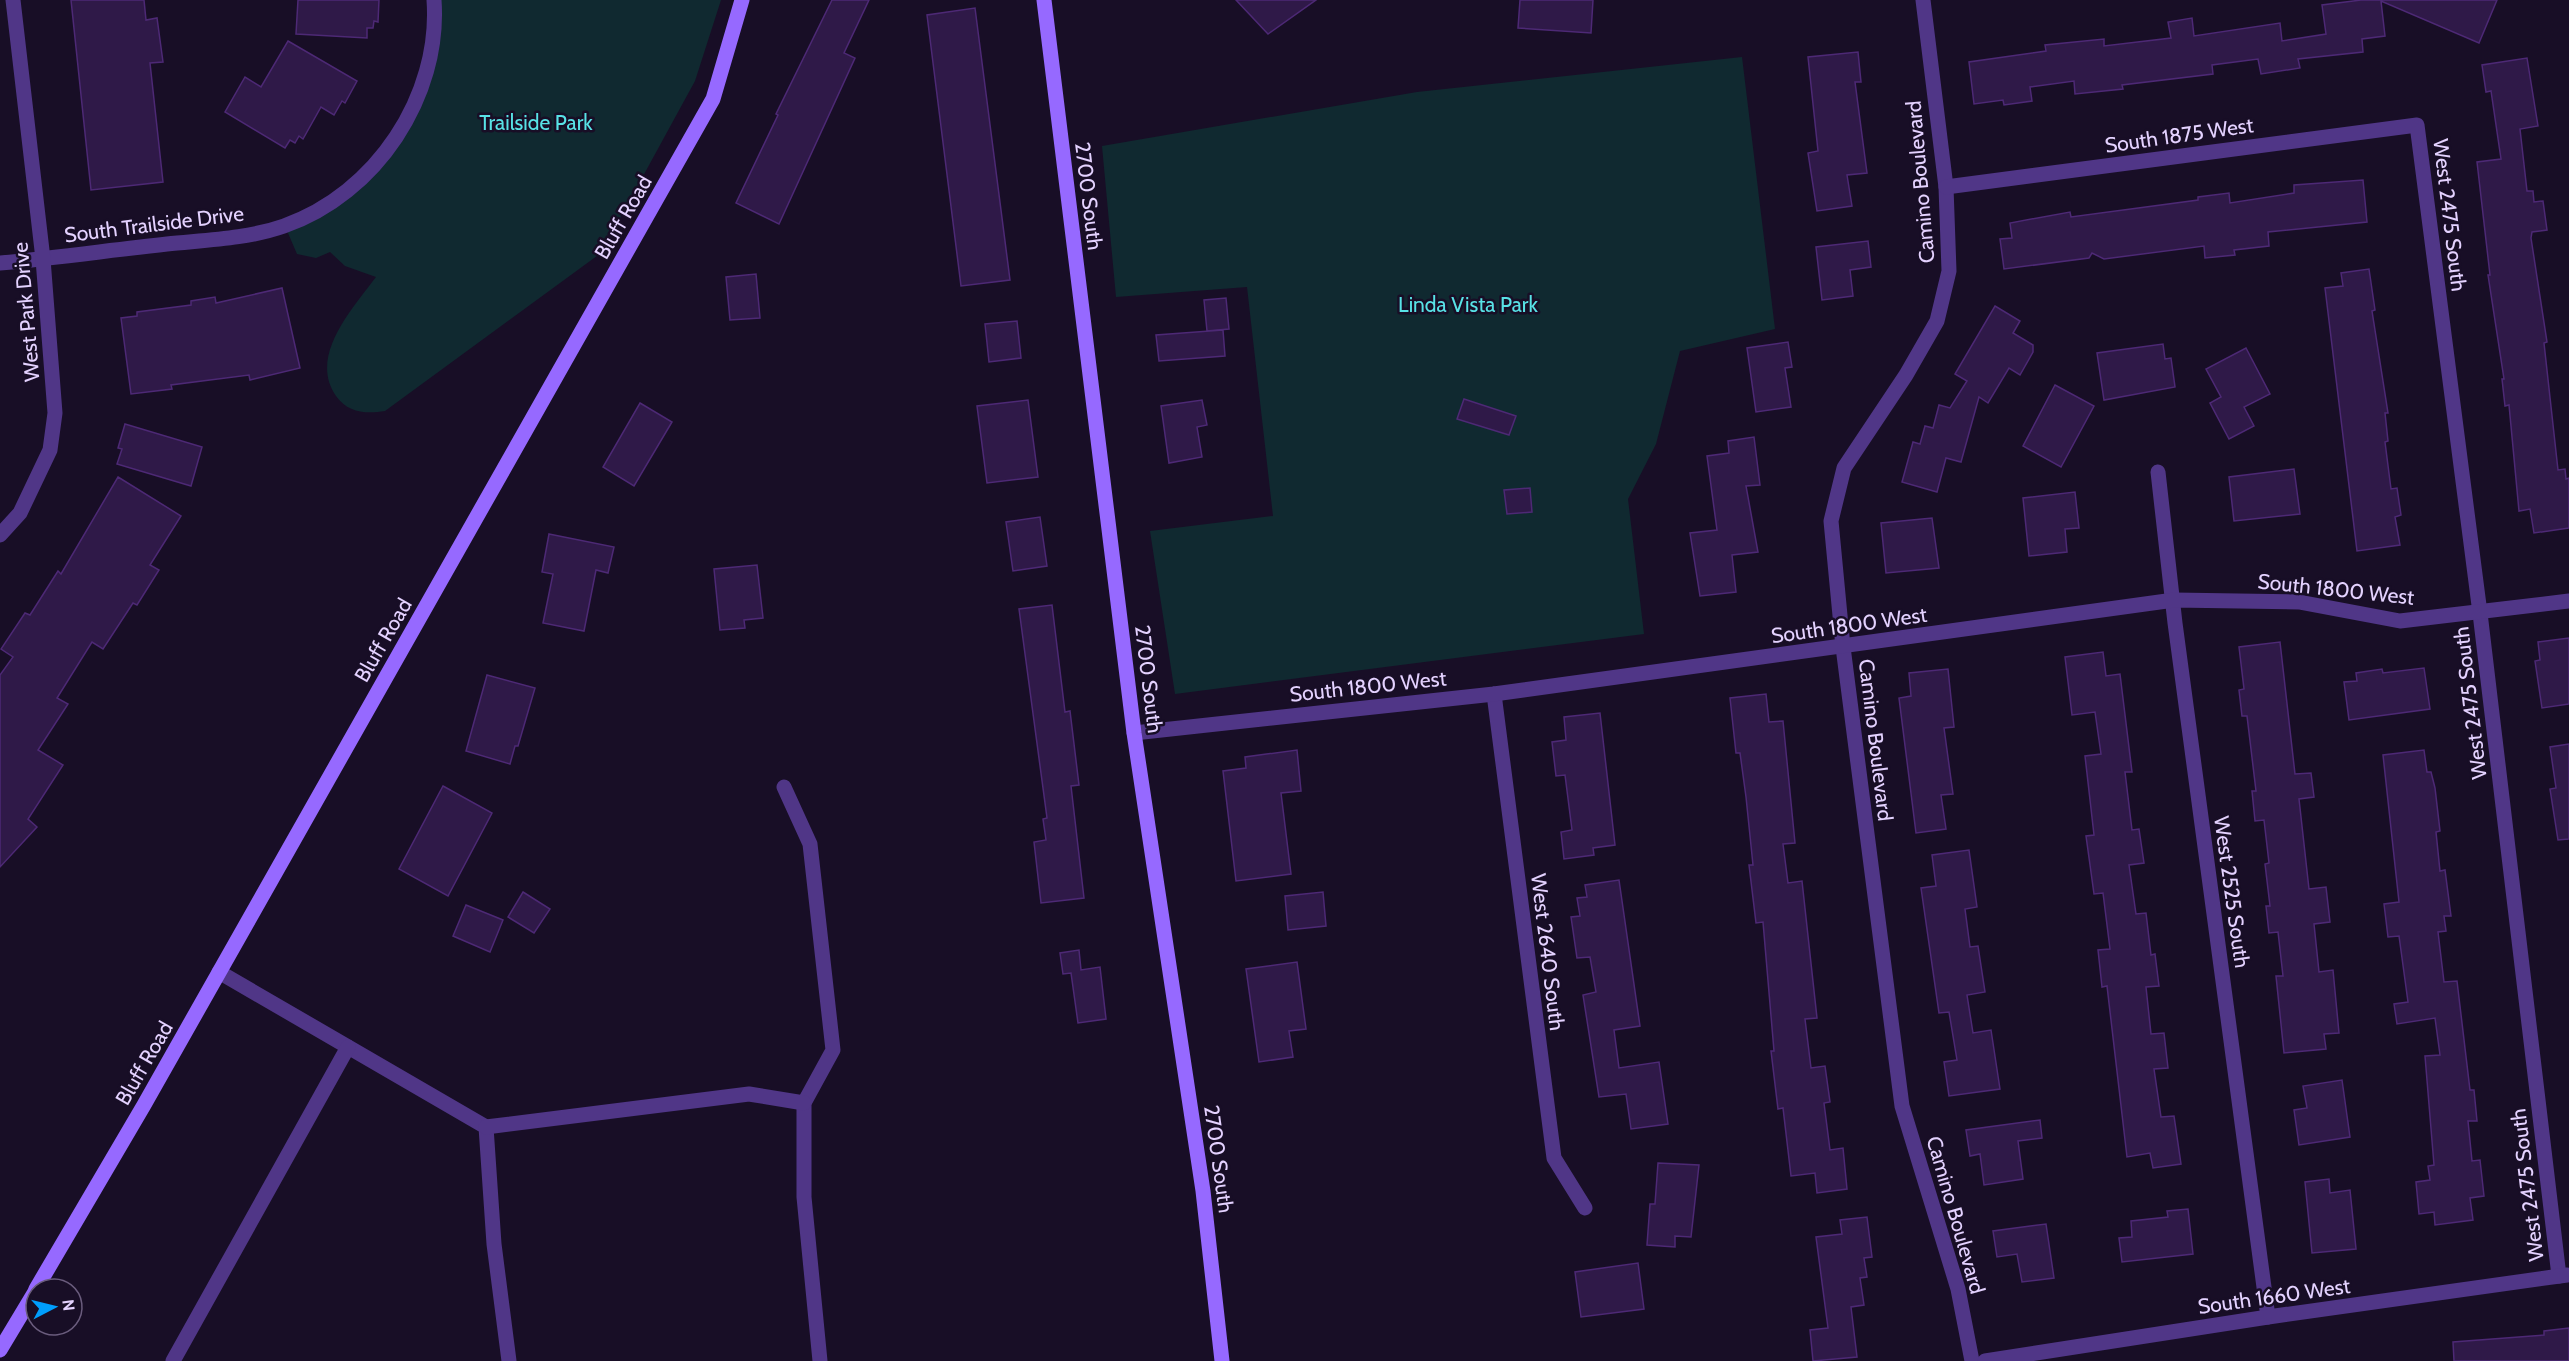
<svg xmlns="http://www.w3.org/2000/svg" width="2569" height="1361" font-family="Cabin,sans-serif">
  <style>
    .green { fill: #102930 }
    .building { fill: #2f1948; stroke: #4d2975; stroke-width: 1.5 }
    .lines { fill: none; stroke-linecap: round; stroke-linejoin: round }
    .street { stroke: #503687; stroke-width: 15 }
    .secondary { stroke: #9669ff; stroke-width: 15 }
    .labels { text-anchor: middle; dominant-baseline: central; stroke-width: 5; stroke-linejoin: round; paint-order: stroke }
    .park-label { font-size: 21px; fill: #58e2e6; stroke: #180e26 }
    .street-label { font-size: 21px; fill: #e4d2ff; stroke: #180e26 }
  </style>
  <rect width="100%" height="100%" fill="#180e26"/>
  <g class="green">
    <path d="M 434,0 L 721,0 L 695,81 L 601,253 L 385,411 C 366,414 348,413 336,396 C 308,356 353,308 376,277 L 345,266 L 330,252 L 316,258 L 297,254 L 285,226 L 371,170 L 428,69 Z"/>
    <path d="M 1742,57 L 1775,329 L 1680,351 L 1656,444 L 1628,499 L 1644,634 L 1175,694 L 1150,531 L 1273,516 L 1247,287 L 1116,297 L 1102,146 L 1417,92 Z"/>
  </g>
  <g class="building">
    <path d="M 71,0 L 144,0 L 146,20 L 157,18 L 163,62 L 150,63 L 163,182 L 91,190 Z"/>
    <path d="M 298,0 L 379,0 L 378,22 L 374,21 L 373,28 L 367,28 L 367,38 L 296,34 Z"/>
    <path d="M 832,0 L 869,0 L 844,53 L 855,58 L 779,224 L 736,203 L 778,115 L 776,114 Z"/>
    <path d="M 1236,0 L 1316,0 L 1268,34 Z"/>
    <path d="M 1520,0 L 1593,0 L 1591,33 L 1518,28 Z"/>
    <path d="M 2361,0 L 2497,0 L 2479,43 L 2381,1 L 2385,36 L 2362,39 L 2363,52 L 2298,59 L 2300,68 L 2261,74 L 2258,59 L 2212,65 L 2213,74 L 2122,85 L 2123,89 L 2075,94 L 2074,81 L 2030,87 L 2032,101 L 2004,105 L 2003,100 L 1974,104 L 1969,62 L 2046,51 L 2045,45 L 2104,39 L 2104,46 L 2171,38 L 2168,22 L 2192,18 L 2194,36 L 2280,23 L 2282,41 L 2326,34 L 2322,5 Z"/>
    <path d="M 975,8 L 1010,280 L 961,286 L 927,15 Z"/>
    <path d="M 288,41 L 357,81 L 345,103 L 342,101 L 334,115 L 321,107 L 303,139 L 299,136 L 295,143 L 290,140 L 285,148 L 225,112 L 245,77 L 261,87 Z"/>
    <path d="M 1858,52 L 1861,82 L 1855,82 L 1867,173 L 1847,175 L 1852,206 L 1817,211 L 1808,153 L 1818,151 L 1808,57 Z"/>
    <path d="M 2527,58 L 2538,126 L 2520,129 L 2527,191 L 2533,191 L 2534,202 L 2543,201 L 2547,230 L 2532,232 L 2531,238 L 2547,342 L 2544,343 L 2558,470 L 2565,469 L 2566,479 L 2569,478 L 2569,528 L 2534,533 L 2530,509 L 2519,511 L 2509,405 L 2505,406 L 2502,379 L 2504,379 L 2488,275 L 2490,275 L 2477,162 L 2501,159 L 2491,91 L 2486,92 L 2482,65 Z"/>
    <path d="M 2363,180 L 2367,222 L 2268,232 L 2269,246 L 2234,250 L 2235,255 L 2205,258 L 2204,246 L 2104,259 L 2092,253 L 2089,258 L 2004,269 L 2000,239 L 2012,238 L 2010,223 L 2070,212 L 2071,217 L 2198,200 L 2198,197 L 2229,193 L 2230,203 L 2294,193 L 2294,185 Z"/>
    <path d="M 1868,241 L 1871,267 L 1850,270 L 1853,296 L 1822,300 L 1816,247 Z"/>
    <path d="M 2369,269 L 2375,310 L 2372,311 L 2388,413 L 2385,413 L 2388,441 L 2385,442 L 2391,489 L 2397,488 L 2401,515 L 2395,517 L 2400,545 L 2357,551 L 2325,288 L 2343,286 L 2341,273 Z"/>
    <path d="M 756,274 L 760,318 L 730,320 L 726,277 Z"/>
    <path d="M 282,288 L 300,368 L 250,380 L 249,375 L 171,385 L 172,389 L 131,394 L 121,318 L 137,316 L 137,312 L 191,305 L 191,301 L 215,297 L 216,303 Z"/>
    <path d="M 1226,298 L 1229,329 L 1207,331 L 1204,300 Z"/>
    <path d="M 1995,306 L 2020,321 L 2013,333 L 2033,345 L 2033,352 L 2020,375 L 2009,368 L 1988,403 L 1979,397 L 1961,462 L 1946,458 L 1937,492 L 1902,482 L 1913,442 L 1920,444 L 1925,426 L 1933,428 L 1939,405 L 1950,408 L 1967,381 L 1955,374 Z"/>
    <path d="M 1017,321 L 1021,358 L 989,362 L 985,324 Z"/>
    <path d="M 1223,330 L 1225,356 L 1159,361 L 1156,335 Z"/>
    <path d="M 1788,342 L 1792,367 L 1785,368 L 1791,407 L 1756,412 L 1747,348 Z"/>
    <path d="M 2163,344 L 2165,359 L 2171,358 L 2175,387 L 2104,400 L 2097,353 Z"/>
    <path d="M 2246,348 L 2270,394 L 2244,407 L 2254,426 L 2229,439 L 2210,403 L 2221,397 L 2206,369 Z"/>
    <path d="M 2055,385 L 2094,406 L 2061,467 L 2023,446 Z"/>
    <path d="M 1464,399 L 1516,416 L 1509,435 L 1457,419 Z"/>
    <path d="M 1028,400 L 1038,477 L 987,483 L 977,406 Z"/>
    <path d="M 1202,400 L 1207,425 L 1197,427 L 1202,457 L 1169,463 L 1161,406 Z"/>
    <path d="M 640,403 L 672,422 L 634,486 L 603,467 Z"/>
    <path d="M 125,424 L 202,447 L 191,486 L 117,464 L 122,449 L 118,448 Z"/>
    <path d="M 1754,437 L 1760,485 L 1746,486 L 1758,552 L 1732,555 L 1736,592 L 1700,596 L 1690,533 L 1717,530 L 1707,456 L 1729,453 L 1728,441 Z"/>
    <path d="M 2294,469 L 2300,514 L 2234,521 L 2229,477 Z"/>
    <path d="M 118,477 L 181,516 L 150,565 L 159,570 L 137,605 L 133,603 L 103,649 L 92,642 L 57,698 L 68,704 L 38,750 L 63,765 L 28,819 L 37,827 L 0,867 L 0,675 L 13,657 L 1,649 L 25,613 L 30,615 L 58,571 L 61,574 Z"/>
    <path d="M 1530,488 L 1532,512 L 1507,514 L 1504,490 Z"/>
    <path d="M 2075,492 L 2079,528 L 2065,529 L 2067,552 L 2029,556 L 2023,498 Z"/>
    <path d="M 1040,517 L 1047,566 L 1013,571 L 1006,522 Z"/>
    <path d="M 1932,518 L 1939,568 L 1886,573 L 1881,523 Z"/>
    <path d="M 549,534 L 614,547 L 608,573 L 596,570 L 584,631 L 543,623 L 553,574 L 542,572 Z"/>
    <path d="M 757,565 L 763,618 L 744,620 L 745,628 L 720,630 L 714,569 Z"/>
    <path d="M 1052,605 L 1065,712 L 1070,711 L 1079,785 L 1071,786 L 1084,898 L 1041,903 L 1034,842 L 1046,840 L 1043,819 L 1047,818 L 1019,609 Z"/>
    <path d="M 2569,638 L 2569,704 L 2542,708 L 2535,661 L 2540,660 L 2538,642 Z"/>
    <path d="M 2280,642 L 2295,774 L 2311,773 L 2314,797 L 2299,799 L 2309,889 L 2326,887 L 2330,922 L 2314,924 L 2319,972 L 2333,970 L 2339,1033 L 2324,1034 L 2326,1049 L 2284,1053 L 2276,976 L 2283,976 L 2278,932 L 2269,933 L 2266,906 L 2270,906 L 2265,864 L 2269,863 L 2264,820 L 2255,821 L 2252,791 L 2256,791 L 2247,716 L 2242,716 L 2239,690 L 2244,689 L 2239,647 Z"/>
    <path d="M 2103,652 L 2106,676 L 2120,674 L 2132,772 L 2125,772 L 2132,830 L 2139,829 L 2144,863 L 2129,865 L 2136,914 L 2146,913 L 2151,955 L 2155,954 L 2159,986 L 2146,987 L 2151,1034 L 2164,1033 L 2168,1068 L 2154,1069 L 2161,1117 L 2174,1116 L 2181,1164 L 2153,1168 L 2150,1153 L 2127,1157 L 2107,986 L 2102,987 L 2098,950 L 2110,949 L 2103,893 L 2094,894 L 2086,836 L 2094,835 L 2085,756 L 2101,754 L 2095,712 L 2072,715 L 2065,657 Z"/>
    <path d="M 2424,668 L 2430,709 L 2349,720 L 2344,682 L 2357,681 L 2356,673 L 2382,669 L 2383,673 Z"/>
    <path d="M 1948,669 L 1954,727 L 1944,728 L 1953,794 L 1941,795 L 1946,829 L 1916,833 L 1899,698 L 1911,696 L 1909,673 Z"/>
    <path d="M 487,675 L 535,688 L 518,746 L 515,746 L 510,764 L 466,751 Z"/>
    <path d="M 1766,694 L 1769,722 L 1783,721 L 1795,843 L 1783,844 L 1788,883 L 1802,881 L 1817,1018 L 1805,1019 L 1811,1068 L 1825,1066 L 1830,1102 L 1824,1103 L 1830,1150 L 1843,1148 L 1847,1189 L 1817,1193 L 1815,1173 L 1791,1176 L 1783,1108 L 1778,1109 L 1771,1051 L 1774,1051 L 1763,922 L 1756,923 L 1749,865 L 1753,865 L 1746,797 L 1740,753 L 1736,753 L 1730,698 Z"/>
    <path d="M 1600,713 L 1615,845 L 1593,848 L 1594,855 L 1564,859 L 1561,832 L 1572,830 L 1565,775 L 1556,776 L 1552,742 L 1566,740 L 1564,717 Z"/>
    <path d="M 2569,744 L 2569,839 L 2558,840 L 2550,789 L 2556,788 L 2550,747 Z"/>
    <path d="M 1297,750 L 1301,791 L 1281,793 L 1291,874 L 1236,881 L 1223,771 L 1246,768 L 1245,757 Z"/>
    <path d="M 2424,750 L 2427,772 L 2431,772 L 2435,788 L 2440,831 L 2436,832 L 2440,871 L 2445,870 L 2451,916 L 2444,916 L 2446,931 L 2438,932 L 2444,982 L 2457,981 L 2470,1090 L 2474,1090 L 2477,1121 L 2468,1121 L 2472,1161 L 2480,1160 L 2484,1196 L 2470,1198 L 2473,1220 L 2435,1225 L 2434,1212 L 2419,1214 L 2416,1182 L 2430,1180 L 2428,1166 L 2434,1165 L 2425,1056 L 2440,1055 L 2435,1018 L 2397,1024 L 2394,1004 L 2408,1002 L 2399,936 L 2388,937 L 2384,904 L 2399,902 L 2383,755 Z"/>
    <path d="M 443,786 L 492,813 L 448,896 L 399,869 Z"/>
    <path d="M 1969,850 L 1977,907 L 1965,909 L 1970,947 L 1978,946 L 1985,992 L 1967,995 L 1973,1033 L 1991,1030 L 2000,1089 L 1949,1096 L 1944,1062 L 1957,1060 L 1949,1012 L 1939,1013 L 1921,888 L 1936,886 L 1932,855 Z"/>
    <path d="M 1619,880 L 1640,1026 L 1614,1030 L 1619,1068 L 1659,1062 L 1668,1124 L 1631,1129 L 1626,1094 L 1599,1097 L 1583,995 L 1596,992 L 1590,957 L 1577,958 L 1571,917 L 1580,916 L 1577,898 L 1587,897 L 1585,885 Z"/>
    <path d="M 523,892 L 550,909 L 534,933 L 508,917 Z"/>
    <path d="M 1323,892 L 1326,926 L 1288,930 L 1285,896 Z"/>
    <path d="M 466,905 L 503,920 L 490,952 L 453,936 Z"/>
    <path d="M 1079,950 L 1081,970 L 1100,967 L 1106,1019 L 1078,1023 L 1071,973 L 1063,974 L 1060,953 Z"/>
    <path d="M 1297,962 L 1306,1029 L 1289,1031 L 1293,1057 L 1259,1062 L 1246,969 Z"/>
    <path d="M 2342,1080 L 2350,1137 L 2299,1145 L 2294,1110 L 2307,1108 L 2303,1086 Z"/>
    <path d="M 2040,1120 L 2042,1138 L 2018,1141 L 2023,1179 L 1984,1185 L 1980,1154 L 1970,1156 L 1966,1130 Z"/>
    <path d="M 1658,1163 L 1699,1165 L 1691,1237 L 1675,1236 L 1675,1247 L 1647,1245 L 1650,1204 L 1655,1204 Z"/>
    <path d="M 2329,1179 L 2330,1193 L 2350,1190 L 2356,1249 L 2312,1253 L 2305,1182 Z"/>
    <path d="M 2188,1209 L 2193,1254 L 2122,1262 L 2119,1238 L 2132,1237 L 2131,1221 L 2168,1217 L 2167,1211 Z"/>
    <path d="M 1867,1217 L 1872,1257 L 1864,1258 L 1867,1277 L 1860,1278 L 1864,1305 L 1851,1307 L 1857,1357 L 1813,1361 L 1810,1330 L 1828,1328 L 1816,1237 L 1842,1234 L 1840,1220 Z"/>
    <path d="M 2046,1224 L 2054,1278 L 2022,1282 L 2017,1254 L 1997,1257 L 1993,1231 Z"/>
    <path d="M 1638,1263 L 1644,1309 L 1581,1317 L 1575,1272 Z"/>
    <path d="M 2569,1328 L 2569,1361 L 2454,1361 L 2453,1342 L 2544,1335 L 2544,1331 Z"/>
  </g>
  <g class="lines">
    <g class="street">
      <path d="M 1923,0 L 1946,187 L 1949,271 L 1937,321 L 1906,375 L 1844,468 L 1831,521 L 1843,647 L 1902,1106 L 1958,1289 L 1972,1361"/>
      <path d="M 1946,187 L 2417,125 L 2480,613 L 2559,1276"/>
      <path d="M 0,263 C 56,258 111,250 167,244 C 205,240 247,239 284,226 C 376,194 441,96 434,0"/>
      <path d="M 2158,472 L 2175,623 L 2268,1317"/>
      <path d="M 0,535 L 20,513 L 50,450 L 55,413 L 43,259 L 13,0"/>
      <path d="M 1494,694 L 1554,1158 L 1585,1208"/>
      <path d="M 1134,733 L 1494,694 L 2174,600 L 2299,602 L 2400,621 L 2569,601"/>
      <path d="M 784,787 L 810,844 L 833,1050 L 804,1103 L 804,1197 L 820,1361"/>
      <path d="M 219,972 L 486,1127 L 494,1244 L 509,1361"/>
      <path d="M 486,1127 L 749,1094 L 804,1103"/>
      <path d="M 173,1361 L 348,1047"/>
      <path d="M 1985,1361 L 2268,1317 L 2567,1275"/>
    </g>
    <g class="secondary">
      <path d="M 1044,0 L 1134,733 L 1203,1191 L 1222,1361"/>
      <path d="M 36,1289 L 144,1105 L 713,99 L 742,0"/>
      <path d="M 0,1350 L 36,1290"/>
    </g>
  </g>
  <g class="labels">
    <g class="park-label">
      <text x="536" y="122">Trailside Park</text>
      <text x="1468" y="304">Linda Vista Park</text>
    </g>
    <g class="street-label">
      <text transform="translate(2179 135) rotate(-8)">South 1875 West</text>
      <text transform="translate(1920 182) rotate(-95)">Camino Boulevard</text>
      <text transform="translate(1089 196) rotate(83)">2700 South</text>
      <text transform="translate(2450 215) rotate(83)">West 2475 South</text>
      <text transform="translate(623 217) rotate(-60)">Bluff Road</text>
      <text transform="translate(154 224) rotate(-7)">South Trailside Drive</text>
      <text transform="translate(26 312) rotate(-95)">West Park Drive</text>
      <text transform="translate(2336 589) rotate(6)">South 1800 West</text>
      <text transform="translate(1849 625) rotate(-8)">South 1800 West</text>
      <text transform="translate(383 640) rotate(-60)">Bluff Road</text>
      <text transform="translate(1149 679) rotate(83)">2700 South</text>
      <text transform="translate(1368 686) rotate(-6)">South 1800 West</text>
      <text transform="translate(2470 703) rotate(-97)">West 2475 South</text>
      <text transform="translate(1876 740) rotate(83)">Camino Boulevard</text>
      <text transform="translate(2232 892) rotate(82)">West 2525 South</text>
      <text transform="translate(1548 952) rotate(83)">West 2640 South</text>
      <text transform="translate(144 1063) rotate(-60)">Bluff Road</text>
      <text transform="translate(1219 1159) rotate(82)">2700 South</text>
      <text transform="translate(2527 1185) rotate(-97)">West 2475 South</text>
      <text transform="translate(1956 1215) rotate(74)">Camino Boulevard</text>
      <text transform="translate(2274 1296) rotate(-8)">South 1660 West</text>
    </g>
  </g>
  <g transform="translate(54 1307) rotate(83)"><circle r="28" fill="#180e26" stroke="#6a5c7d" stroke-width="1.5"/>
  <path d="M0-4.5L10 22L0 15L-10 22Z" fill="#009efd"/>
  <text y="-9" font-size="16" font-weight="bold" text-anchor="middle" fill="#e4d2ff">N</text>
  </g>
</svg>
